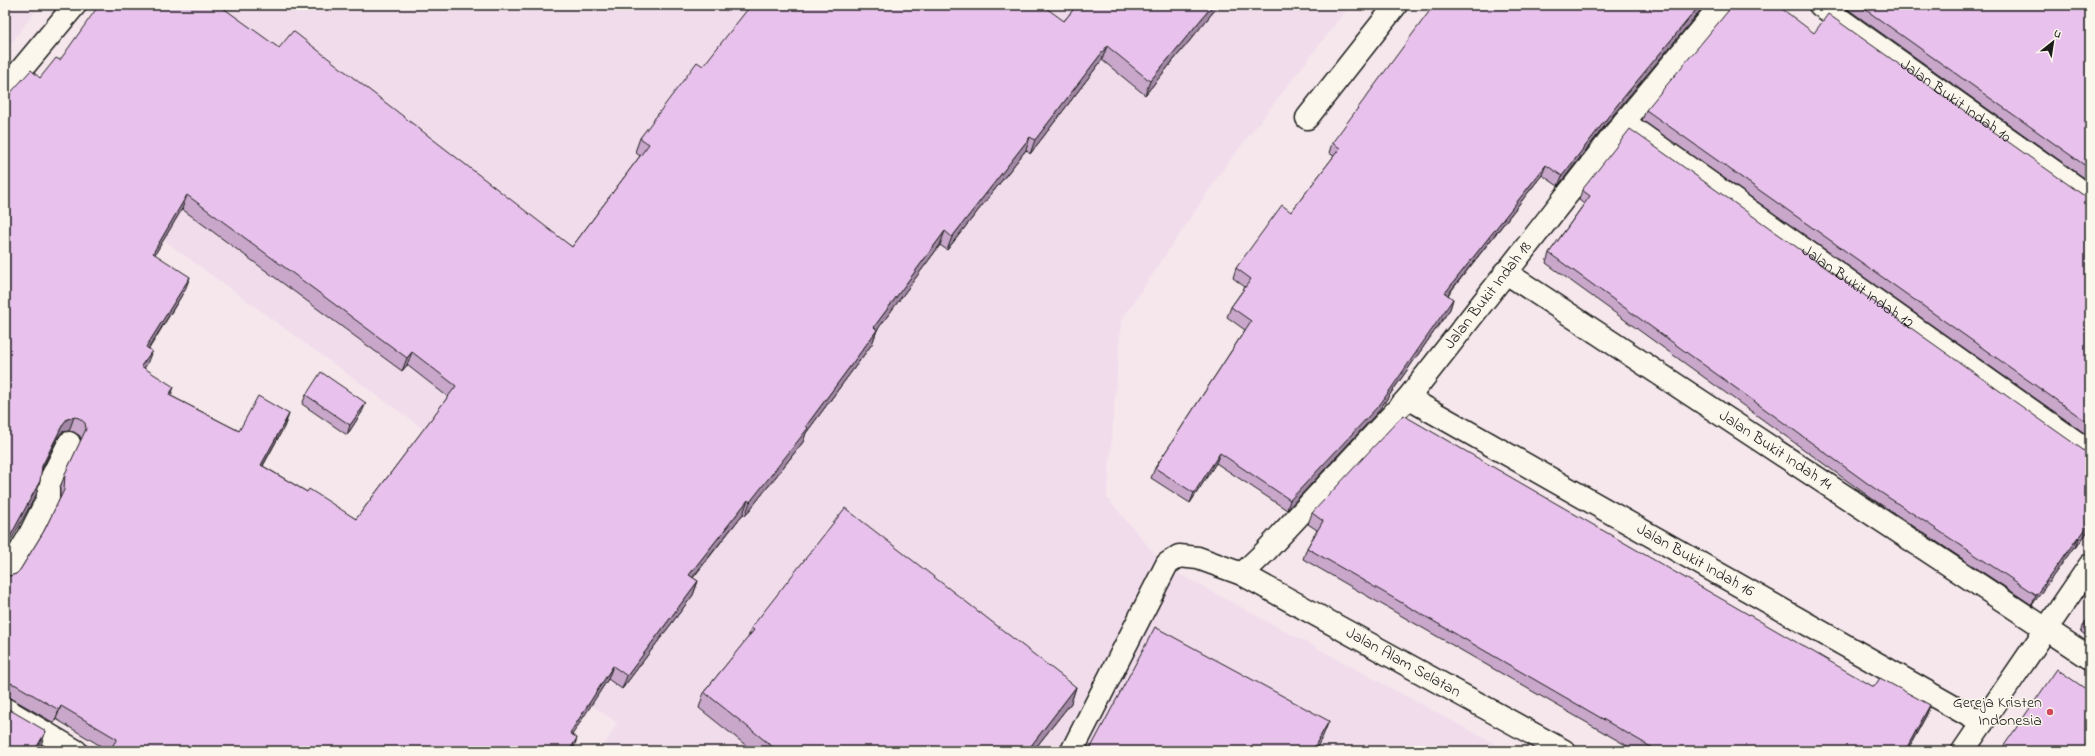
<svg xmlns="http://www.w3.org/2000/svg" width="2095" height="756" font-family="'Indie Flower',sans-serif">
  <style>
    .built { fill: #f1dcec }
    .lines { fill: none; stroke-linecap: round; stroke-linejoin: round }
    .street-casing { stroke: #1c1c1c; stroke-width: 25 }
    .secondary-casing { stroke: #1c1c1c; stroke-width: 25 }
    .street { stroke: #fbf7ec; stroke-width: 22 }
    .secondary { stroke: #fbf7ec; stroke-width: 22 }
    .wall { fill: #c8a7cb; stroke: #1c1c1c; fill-rule: evenodd }
    .shaded-wall { fill: #a288a5; stroke: #1c1c1c }
    .building { fill: #e8c2ec; stroke: #1c1c1c; fill-rule: evenodd }
    .poi-dot { fill: #d1495b; stroke: #fbf7ec; stroke-width: 1.5 }
    .labels { text-anchor: middle; dominant-baseline: central; stroke-width: 3; stroke-linejoin: round; paint-order: stroke }
    .street-label { font-size: 16px; fill: #1c1c1c; stroke: #fbf7ec }
    .poi-label { font-size: 16px; fill: #1c1c1c; stroke: #fbf7ec; text-anchor: end }
  </style>
  <rect width="100%" height="100%" fill="#f5e7ec"/>
  <filter id="ink" filterUnits="userSpaceOnUse"><feTurbulence type="fractalNoise" baseFrequency=".025" numOctaves="2"/><feDisplacementMap in="SourceGraphic" scale="8" xChannelSelector="R" yChannelSelector="G"/><feConvolveMatrix kernelMatrix="1 2 1 2 8 2 1 2 1" color-interpolation-filters="sRGB"/></filter>
  <g filter="url(#ink)">
    <g class="built">
      <path d="M 5,5 L 40,5 L 5,52 Z"/>
      <path d="M 202,5 L 1350,5 L 1224,168 L 1121,321 L 1107,498 L 1166,567 L 1508,751 L 601,751 L 617,723 L 390,564 L 459,455 L 148,229 Z"/>
    </g>
    <g class="lines">
      <defs>
        <g id="street">
          <path id="s1" d="M 1820,5 L 2090,197"/>
          <path d="M 1307,118 L 1396,5"/>
          <path id="s2" d="M 1624,122 L 2090,452"/>
          <path id="s3" d="M 1505,272 L 2090,658"/>
          <path id="s4" d="M 1408,398 L 1982,723"/>
          <path id="s5" d="M 1242,574 L 1264,553 L 1408,398 L 1624,122 L 1721,5"/>
          <path d="M 5,577 L 28,538 L 48,498 L 48,485 L 69,443"/>
          <path d="M 5,709 L 76,751"/>
          <path id="s6" d="M 1072,751 L 1167,564 L 1179,556 L 1198,558 L 1242,574 L 1564,751"/>
          <path d="M 1963,751 L 2090,565"/>
        </g>
        <path id="secondary" d="M 5,89 L 75,5"/>
      </defs>
      <use href="#street" class="street-casing"/>
      <use href="#secondary" class="secondary-casing"/>
      <use href="#street" class="street"/>
      <use href="#secondary" class="secondary"/>
    </g>
    <g class="wall">
      <path d="M 1077,5 L 1219,5 L 1145,95 L 1102,60 L 1030,154 L 1026,150 L 947,250 L 940,245 L 877,330 L 872,344 L 806,433 L 803,442 L 745,516 L 743,514 L 693,578 L 698,581 L 693,595 L 622,689 L 608,679 L 572,734 L 573,751 L 109,751 L 56,719 L 54,723 L 11,698 L 5,697 L 5,575 L 10,576 L 16,574 L 20,570 L 44,531 L 60,499 L 60,488 L 65,474 L 81,441 L 80,436 L 74,432 L 69,431 L 62,432 L 58,437 L 41,470 L 40,481 L 36,495 L 40,78 L 60,60 L 279,48 L 572,247 L 640,156 L 635,152 L 640,138 L 703,66 L 1064,21 ZM 182,209 L 402,371 L 407,365 L 448,397 L 356,519 L 307,492 L 263,466 L 284,427 L 289,414 L 239,431 L 171,396 L 144,368 L 147,364 L 149,349 L 185,290 L 155,254 Z"/>
      <path d="M 1842,5 L 2090,5 L 2090,182 Z"/>
      <path d="M 1814,33 L 2086,197 L 2090,199 L 2090,437 L 1642,120 L 1646,110 Z"/>
      <path d="M 1614,114 L 1558,186 L 1542,175 L 1448,295 L 1453,299 L 1450,309 L 1377,413 L 1287,510 L 1216,463 L 1190,503 L 1151,478 L 1155,468 L 1245,330 L 1227,317 L 1231,307 L 1245,287 L 1233,278 L 1236,268 L 1291,212 L 1334,156 L 1329,153 L 1332,143 Z"/>
      <path d="M 1582,190 L 2086,452 L 2090,528 L 2076,548 L 2074,547 L 2032,605 L 1871,498 L 1546,263 L 1549,253 L 1584,204 L 1579,200 Z"/>
      <path d="M 306,395 L 362,412 L 347,435 L 302,404 Z"/>
      <path d="M 1312,513 L 1874,687 L 1930,705 L 1926,716 L 1907,751 L 1636,751 L 1303,559 L 1307,548 L 1317,530 L 1308,524 Z"/>
      <path d="M 2090,616 L 2090,638 L 2081,632 L 2084,624 Z"/>
      <path d="M 751,628 L 1076,687 L 1071,703 L 1033,751 L 753,751 L 699,708 L 704,692 L 748,638 Z"/>
      <path d="M 2003,747 L 2090,751 L 2001,751 Z"/>
    </g>
    <g class="shaded-wall">
      <path d="M 1213,5 L 1219,5 L 1145,95 L 1150,81 Z"/>
      <path d="M 1700,5 L 1705,5 L 1614,114 L 1558,186 L 1562,176 L 1618,104 Z"/>
      <path d="M 1107,46 L 1102,60 L 1030,154 L 1035,140 Z"/>
      <path d="M 1030,137 L 1026,150 L 947,250 L 952,237 Z"/>
      <path d="M 1546,165 L 1542,175 L 1441,303 L 1445,293 Z"/>
      <path d="M 187,195 L 182,209 L 148,266 L 153,253 Z"/>
      <path d="M 945,231 L 940,245 L 869,341 L 874,327 Z"/>
      <path d="M 190,277 L 185,290 L 141,360 L 146,347 Z"/>
      <path d="M 1453,299 L 1450,309 L 1377,413 L 1287,510 L 1290,500 Z"/>
      <path d="M 877,330 L 872,344 L 806,433 L 803,442 L 745,516 L 750,502 L 806,426 Z"/>
      <path d="M 152,351 L 147,364 L 136,380 L 141,366 Z"/>
      <path d="M 412,352 L 407,365 L 402,371 L 407,358 Z"/>
      <path d="M 174,387 L 169,401 L 169,395 Z"/>
      <path d="M 366,403 L 362,412 L 347,435 L 350,425 Z"/>
      <path d="M 289,414 L 284,427 L 256,478 L 261,465 Z"/>
      <path d="M 74,417 L 69,431 L 62,432 L 58,437 L 37,479 L 42,466 L 63,424 L 67,419 Z"/>
      <path d="M 1220,453 L 1216,463 L 1190,503 L 1194,493 Z"/>
      <path d="M 40,481 L 36,495 L 5,551 L 5,546 Z"/>
      <path d="M 748,500 L 743,514 L 684,588 L 689,575 Z"/>
      <path d="M 2090,523 L 2090,528 L 2076,548 L 2079,538 Z"/>
      <path d="M 2078,537 L 2074,547 L 2032,605 L 2036,595 Z"/>
      <path d="M 698,581 L 693,595 L 622,689 L 627,676 Z"/>
      <path d="M 613,666 L 608,679 L 565,746 L 570,733 Z"/>
      <path d="M 10,683 L 5,696 L 5,684 Z"/>
      <path d="M 1076,687 L 1071,703 L 1033,751 L 1027,751 Z"/>
      <path d="M 1930,705 L 1926,716 L 1907,751 L 1905,751 Z"/>
      <path d="M 61,706 L 56,719 L 54,723 L 59,710 Z"/>
      <path d="M 1329,721 L 1323,736 L 1315,751 L 1312,751 Z"/>
      <path d="M 46,731 L 41,745 L 38,751 L 35,751 Z"/>
      <path d="M 577,738 L 573,751 L 569,751 Z"/>
    </g>
    <g class="building">
      <path d="M 99,5 L 219,5 L 279,48 L 293,31 L 572,247 L 649,144 L 640,138 L 697,62 L 703,66 L 751,5 L 1042,5 L 1064,21 L 1077,5 L 1213,5 L 1150,81 L 1107,46 L 1035,140 L 1030,137 L 952,237 L 945,231 L 874,327 L 877,330 L 806,426 L 808,428 L 750,502 L 748,500 L 689,575 L 698,581 L 627,676 L 613,666 L 570,733 L 577,738 L 569,751 L 109,751 L 117,739 L 61,706 L 59,710 L 16,685 L 10,683 L 5,684 L 5,575 L 10,576 L 16,574 L 20,570 L 44,531 L 64,490 L 65,474 L 86,429 L 85,423 L 79,418 L 74,417 L 67,419 L 63,424 L 42,466 L 40,481 L 5,546 L 5,99 L 31,70 L 40,78 L 56,58 L 60,60 ZM 187,195 L 407,358 L 412,352 L 456,386 L 356,519 L 309,489 L 307,492 L 261,465 L 289,414 L 258,396 L 239,431 L 169,395 L 174,387 L 141,366 L 152,351 L 146,347 L 190,277 L 153,253 Z"/>
      <path d="M 1434,5 L 1700,5 L 1618,104 L 1562,176 L 1546,165 L 1445,293 L 1453,299 L 1381,403 L 1290,500 L 1220,453 L 1194,493 L 1155,468 L 1251,321 L 1231,307 L 1251,279 L 1236,268 L 1282,205 L 1291,212 L 1340,148 L 1332,143 Z"/>
      <path d="M 1733,5 L 1777,5 L 1814,33 L 1828,14 L 2086,197 L 2090,199 L 2090,424 L 1646,110 Z"/>
      <path d="M 1859,5 L 2090,5 L 2090,169 Z"/>
      <path d="M 1630,129 L 2086,452 L 2090,454 L 2090,523 L 2079,538 L 2078,537 L 2036,595 L 1874,488 L 1549,253 L 1590,196 L 1582,190 Z"/>
      <path d="M 321,372 L 366,403 L 350,425 L 306,395 Z"/>
      <path d="M 1403,415 L 1874,687 L 1880,678 L 1930,705 L 1905,751 L 1658,751 L 1307,548 L 1323,521 L 1312,513 Z"/>
      <path d="M 845,508 L 1076,687 L 1027,751 L 778,751 L 704,692 L 754,630 L 751,628 Z"/>
      <path d="M 2090,616 L 2090,628 L 2084,624 Z"/>
      <path d="M 1155,627 L 1329,721 L 1312,751 L 1089,751 Z"/>
      <path d="M 2057,669 L 2090,692 L 2090,751 L 2008,751 L 2003,747 Z"/>
      <path d="M 5,707 L 46,731 L 35,750 L 37,751 L 5,751 Z"/>
    </g>
  </g>
  <circle class="poi-dot" cx="2050" cy="712" r="4"/>
  <g class="labels">
    <g class="street-label">
      <text stroke="none"><textPath href="#s1" startOffset="166">Jalan Bukit Indah 10</textPath></text>
      <text stroke="none"><textPath href="#s2" startOffset="286">Jalan Bukit Indah 12</textPath></text>
      <text stroke="none"><textPath href="#s5" startOffset="372">Jalan Bukit Indah 18</textPath></text>
      <text stroke="none"><textPath href="#s3" startOffset="324">Jalan Bukit Indah 14</textPath></text>
      <text stroke="none"><textPath href="#s4" startOffset="330">Jalan Bukit Indah 16</textPath></text>
      <text stroke="none"><textPath href="#s6" startOffset="474">Jalan Alam Selatan</textPath></text>
    </g>
    <g class="poi-label">
      <text x="2042" y="703">Gereja Kristen<tspan x="2042" dy="18">Indonesia</tspan></text>
    </g>
  </g>
  <rect width="2095" height="756" fill="none" stroke="#fbf7ec" stroke-width="20"/>
  <rect x="10" y="10" width="2075" height="736" fill="none" stroke="#1c1c1c" stroke-width="1.5" filter="url(#ink)"/>
  <g transform="translate(2053 42) rotate(30)" stroke="#fbf7ec" stroke-width="3" paint-order="stroke">
  <path d="M0-3L7 15L0 10L-7 15Z" fill="#1c1c1c"/>
  <text y="-6" font-size="11" font-weight="bold" text-anchor="middle" fill="#1c1c1c">U</text>
  </g>
</svg>
